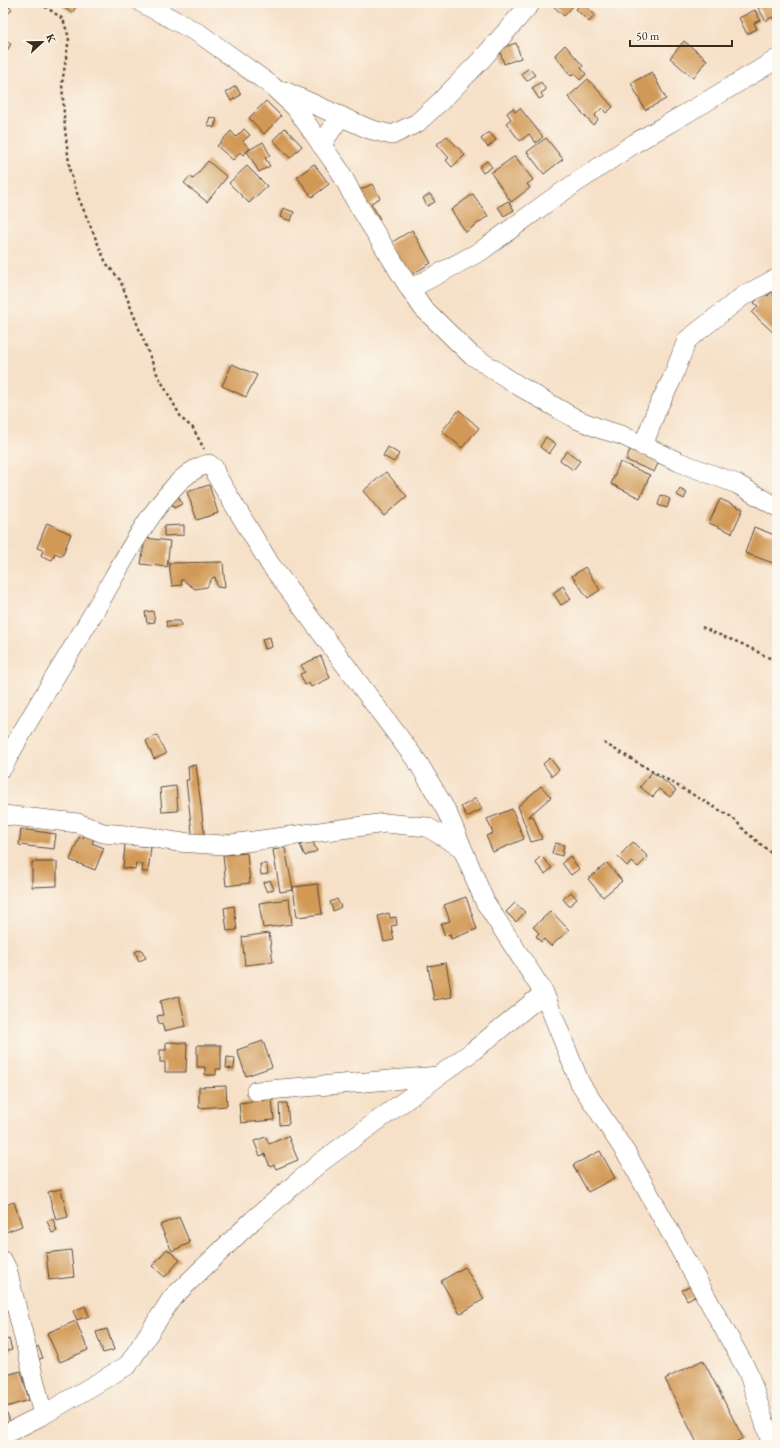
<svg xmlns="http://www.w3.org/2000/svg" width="780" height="1448" font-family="'EB Garamond',serif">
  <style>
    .building { fill: #d19954 }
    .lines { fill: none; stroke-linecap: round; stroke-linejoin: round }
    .minor-casing { stroke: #574537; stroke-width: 20 }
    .path { stroke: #574537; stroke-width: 2.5; stroke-dasharray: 3 3; stroke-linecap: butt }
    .minor { stroke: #fff; stroke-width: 19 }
  </style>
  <rect width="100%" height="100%" fill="#fbf7ec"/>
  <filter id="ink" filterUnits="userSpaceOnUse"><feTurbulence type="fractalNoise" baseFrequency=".025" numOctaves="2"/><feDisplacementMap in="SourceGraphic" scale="8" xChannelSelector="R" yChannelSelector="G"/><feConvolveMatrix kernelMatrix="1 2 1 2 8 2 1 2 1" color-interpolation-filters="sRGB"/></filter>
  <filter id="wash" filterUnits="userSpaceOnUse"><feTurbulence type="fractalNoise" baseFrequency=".012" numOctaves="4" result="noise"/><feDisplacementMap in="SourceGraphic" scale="16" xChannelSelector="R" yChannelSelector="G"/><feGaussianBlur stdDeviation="0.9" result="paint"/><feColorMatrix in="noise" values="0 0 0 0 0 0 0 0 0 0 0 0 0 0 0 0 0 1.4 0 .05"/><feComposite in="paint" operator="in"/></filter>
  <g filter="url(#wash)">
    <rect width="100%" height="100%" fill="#f6e0c7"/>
    <g id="blocks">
      <g class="building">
        <path d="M 65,3 L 76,3 L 78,4 L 72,13 L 63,7 Z"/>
        <path d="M 550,3 L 576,3 L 564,16 Z"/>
        <path d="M 582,3 L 595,15 L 589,22 L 576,9 Z"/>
        <path d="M 758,3 L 777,3 L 777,25 L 772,17 L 766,21 L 756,4 Z"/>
        <path d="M 6,5 L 12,9 L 4,19 L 3,10 Z"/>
        <path d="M 755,10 L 760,20 L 754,23 L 757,29 L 747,34 L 739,18 Z"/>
        <path d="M 3,39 L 11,44 L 3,57 Z"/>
        <path d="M 684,41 L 707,60 L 693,78 L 670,58 Z"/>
        <path d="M 516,43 L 521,58 L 504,64 L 499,49 Z"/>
        <path d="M 565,45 L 583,66 L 581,68 L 586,74 L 580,80 L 574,73 L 571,76 L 555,55 Z"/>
        <path d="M 529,68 L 535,75 L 527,81 L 521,74 Z"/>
        <path d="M 652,72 L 666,99 L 645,110 L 631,83 Z"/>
        <path d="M 588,79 L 613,107 L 606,113 L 602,108 L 595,115 L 598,120 L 593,125 L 568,97 Z"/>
        <path d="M 541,82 L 546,90 L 541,93 L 543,97 L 539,99 L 532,88 Z"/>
        <path d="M 236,86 L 241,95 L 231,101 L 226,92 Z"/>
        <path d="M 266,101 L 281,116 L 264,134 L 249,118 Z"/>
        <path d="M 513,108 L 515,112 L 520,108 L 543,137 L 536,143 L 529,134 L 520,141 L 506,123 L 511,119 L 507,113 Z"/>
        <path d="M 210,117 L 217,119 L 214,128 L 207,125 Z"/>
        <path d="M 285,128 L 302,146 L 290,158 L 273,140 Z"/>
        <path d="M 244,129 L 250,135 L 243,141 L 250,149 L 243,155 L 240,152 L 233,160 L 217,146 L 231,131 L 236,137 Z"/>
        <path d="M 489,132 L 496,140 L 488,147 L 481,139 Z"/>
        <path d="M 447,136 L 465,155 L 452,167 L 446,160 L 449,158 L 437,144 Z"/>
        <path d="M 546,138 L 563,159 L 544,174 L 527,152 Z"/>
        <path d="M 263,142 L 270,155 L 265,158 L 270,166 L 259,172 L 247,151 Z"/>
        <path d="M 515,156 L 533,180 L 527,184 L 530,188 L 511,202 L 491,173 Z"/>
        <path d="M 208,161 L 227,177 L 207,202 L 184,183 L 190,176 L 193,179 Z"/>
        <path d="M 487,161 L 492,167 L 483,173 L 479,167 Z"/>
        <path d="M 314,164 L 329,184 L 312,197 L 297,177 Z"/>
        <path d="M 247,166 L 267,186 L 249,203 L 229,183 Z"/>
        <path d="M 372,184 L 380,198 L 371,203 L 380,219 L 374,222 L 358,191 Z"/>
        <path d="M 430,194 L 435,202 L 427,206 L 423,198 Z"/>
        <path d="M 473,194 L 488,216 L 466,232 L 451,210 Z"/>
        <path d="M 508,201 L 514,210 L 504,216 L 498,207 Z"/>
        <path d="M 283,208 L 294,212 L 291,221 L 280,217 Z"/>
        <path d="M 412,230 L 431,263 L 409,276 L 389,244 Z"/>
        <path d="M 764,292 L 768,296 L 771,292 L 777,297 L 777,331 L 775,334 L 752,313 L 758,306 L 754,303 Z"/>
        <path d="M 232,364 L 257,375 L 246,397 L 222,386 Z"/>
        <path d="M 459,410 L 479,428 L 462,448 L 442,431 Z"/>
        <path d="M 546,437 L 556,444 L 549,454 L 540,447 Z"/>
        <path d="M 388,447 L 399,454 L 394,462 L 383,456 Z"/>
        <path d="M 631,447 L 660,459 L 654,472 L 626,460 Z"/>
        <path d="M 567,451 L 580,461 L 573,470 L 560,460 Z"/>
        <path d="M 620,462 L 650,475 L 640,498 L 611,484 Z"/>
        <path d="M 386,472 L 407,496 L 384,516 L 363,491 Z"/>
        <path d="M 209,485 L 218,513 L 197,520 L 187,492 Z"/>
        <path d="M 680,489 L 687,493 L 684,499 L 677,495 Z"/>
        <path d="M 661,495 L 670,499 L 667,508 L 658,505 Z"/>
        <path d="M 179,497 L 182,504 L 174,508 L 170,500 Z"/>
        <path d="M 720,499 L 743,509 L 732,533 L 709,523 Z"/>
        <path d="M 47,523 L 71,534 L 62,556 L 55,553 L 52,560 L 41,556 L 43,550 L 37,548 Z"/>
        <path d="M 184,525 L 184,535 L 164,536 L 164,526 Z"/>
        <path d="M 754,527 L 777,536 L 777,553 L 773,563 L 745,553 Z"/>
        <path d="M 145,538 L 170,541 L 167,567 L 141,564 Z"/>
        <path d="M 223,562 L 225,588 L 217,587 L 215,577 L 212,578 L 207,587 L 195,589 L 183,580 L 181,580 L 182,585 L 172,586 L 169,563 Z"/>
        <path d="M 585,567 L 600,590 L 588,598 L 572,576 Z"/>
        <path d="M 563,586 L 571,599 L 561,605 L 553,593 Z"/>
        <path d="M 153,611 L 155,622 L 147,623 L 145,612 Z"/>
        <path d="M 166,621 L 180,621 L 181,626 L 167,627 Z"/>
        <path d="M 270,637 L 272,647 L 265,649 L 262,639 Z"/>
        <path d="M 321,656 L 330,678 L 311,687 L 309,683 L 305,685 L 300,674 L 305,672 L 301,665 Z"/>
        <path d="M 777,692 L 777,701 L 773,698 Z"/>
        <path d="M 157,735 L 166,754 L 154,759 L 146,741 Z"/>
        <path d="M 550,758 L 559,770 L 552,776 L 543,764 Z"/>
        <path d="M 196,765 L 205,839 L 193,841 L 186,780 L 189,780 L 188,766 Z"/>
        <path d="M 652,772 L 676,790 L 670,797 L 659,789 L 653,797 L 640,787 Z"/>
        <path d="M 176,786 L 178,811 L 162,812 L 160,788 Z"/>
        <path d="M 541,786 L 551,797 L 528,817 L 533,816 L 542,839 L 531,842 L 518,806 Z"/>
        <path d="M 476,798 L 482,809 L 467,817 L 461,807 Z"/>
        <path d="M 512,809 L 524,839 L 493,852 L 486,836 L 493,833 L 487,819 Z"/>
        <path d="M 21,829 L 56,834 L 54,849 L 19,845 Z"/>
        <path d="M 86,831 L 96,835 L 92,843 L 104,848 L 95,870 L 70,860 L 79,837 L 83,838 Z"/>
        <path d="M 312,840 L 317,851 L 305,856 L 300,845 Z"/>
        <path d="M 633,842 L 648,857 L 638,867 L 632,862 L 627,866 L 618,857 Z"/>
        <path d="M 555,843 L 564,845 L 562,856 L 552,853 Z"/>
        <path d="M 125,844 L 151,847 L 148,872 L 142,872 L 143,864 L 136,863 L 135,869 L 123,868 Z"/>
        <path d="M 285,848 L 293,890 L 280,892 L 273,850 Z"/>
        <path d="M 247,853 L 250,883 L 226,886 L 223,855 Z"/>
        <path d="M 541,856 L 552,868 L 545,874 L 535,862 Z"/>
        <path d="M 570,856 L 579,869 L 571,875 L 562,863 Z"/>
        <path d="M 32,862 L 57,862 L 57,886 L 32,887 Z"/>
        <path d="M 607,863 L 622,881 L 603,897 L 588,879 Z"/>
        <path d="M 260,864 L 267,864 L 268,874 L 261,875 Z"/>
        <path d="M 270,880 L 274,889 L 267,892 L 263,883 Z"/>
        <path d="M 318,884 L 322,914 L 297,917 L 293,887 Z"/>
        <path d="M 571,892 L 577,899 L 569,906 L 563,899 Z"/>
        <path d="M 466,897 L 477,929 L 451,939 L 450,934 L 445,936 L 441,924 L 450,921 L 444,905 Z"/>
        <path d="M 289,899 L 292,924 L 263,928 L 259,903 Z"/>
        <path d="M 337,899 L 341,907 L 333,911 L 330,902 Z"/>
        <path d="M 515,903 L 525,912 L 516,922 L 506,912 Z"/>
        <path d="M 234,906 L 237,930 L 227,931 L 224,908 Z"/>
        <path d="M 551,911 L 569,930 L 551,946 L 544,939 L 541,942 L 536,936 L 539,933 L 533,927 Z"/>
        <path d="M 389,913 L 390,918 L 396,917 L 397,925 L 391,926 L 394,940 L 384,942 L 378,916 Z"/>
        <path d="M 269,933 L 273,962 L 245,965 L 242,937 Z"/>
        <path d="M 141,949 L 146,958 L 139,961 L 135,952 Z"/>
        <path d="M 446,963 L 452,997 L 434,1000 L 428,966 Z"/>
        <path d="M 179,996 L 186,1026 L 164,1031 L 162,1023 L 159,1024 L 157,1016 L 163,1015 L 160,1001 Z"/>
        <path d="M 263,1041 L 272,1067 L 246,1076 L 237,1050 Z"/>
        <path d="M 166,1042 L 187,1043 L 186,1072 L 165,1072 L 165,1062 L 160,1062 L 160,1050 L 166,1050 Z"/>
        <path d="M 197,1045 L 221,1045 L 221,1069 L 216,1069 L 216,1075 L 205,1075 L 205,1067 L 197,1067 Z"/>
        <path d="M 227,1057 L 235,1058 L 234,1069 L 226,1068 Z"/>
        <path d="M 226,1086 L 227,1106 L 199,1108 L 199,1087 Z"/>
        <path d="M 272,1099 L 274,1120 L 241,1123 L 239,1103 Z"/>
        <path d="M 279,1103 L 287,1103 L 289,1124 L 280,1125 Z"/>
        <path d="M 288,1136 L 298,1160 L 276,1169 L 274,1165 L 270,1167 L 265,1154 L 260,1156 L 254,1141 L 266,1137 L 269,1144 Z"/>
        <path d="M 600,1151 L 615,1178 L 588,1192 L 573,1165 Z"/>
        <path d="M 61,1189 L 68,1217 L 56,1220 L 48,1192 Z"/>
        <path d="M 14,1202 L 22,1226 L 3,1233 L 3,1206 Z"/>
        <path d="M 179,1217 L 190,1243 L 172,1251 L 160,1225 Z"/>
        <path d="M 53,1219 L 57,1231 L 52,1233 L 47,1221 Z"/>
        <path d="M 167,1249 L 180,1260 L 165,1277 L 152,1266 Z"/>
        <path d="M 71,1250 L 74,1277 L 49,1280 L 46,1253 Z"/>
        <path d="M 465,1267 L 484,1299 L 460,1314 L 441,1281 Z"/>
        <path d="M 691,1286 L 695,1296 L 687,1300 L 682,1290 Z"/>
        <path d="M 85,1306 L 89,1316 L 77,1320 L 73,1311 Z"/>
        <path d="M 76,1321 L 88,1350 L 60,1362 L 47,1333 Z"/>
        <path d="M 107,1329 L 114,1350 L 103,1353 L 96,1332 Z"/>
        <path d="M 9,1339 L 12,1350 L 3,1352 L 3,1341 Z"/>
        <path d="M 38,1346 L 43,1358 L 34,1360 L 30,1350 Z"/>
        <path d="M 703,1360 L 743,1438 L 730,1445 L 698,1445 L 665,1379 Z"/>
        <path d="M 21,1371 L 29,1400 L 3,1408 L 3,1376 Z"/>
        <path d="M 7,1413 L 11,1424 L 4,1426 L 3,1415 Z"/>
      </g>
    </g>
  </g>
  <g filter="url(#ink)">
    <use href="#blocks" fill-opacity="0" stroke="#574537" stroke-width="1"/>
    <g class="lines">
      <defs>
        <g id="minor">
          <path d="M 142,3 L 200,34 L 272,86 L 295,107 L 340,171 L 354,198 L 410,289"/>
          <path d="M 777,59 L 704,103 L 635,143 L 549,201 L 481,251 L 410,289 L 423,308 L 470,354 L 519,386 L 576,419 L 601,429 L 621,435 L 679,462 L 737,484 L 777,507"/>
          <path d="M 284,91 L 369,129 L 392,135 L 417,123 L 441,101 L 482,59 L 531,3"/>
          <path d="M 321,145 L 341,116"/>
          <path d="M 643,446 L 657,409 L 672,379 L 687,340 L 743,296 L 777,278"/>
          <path d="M 3,767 C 30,715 62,667 91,617 C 118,572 139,526 174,487 C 184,476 195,467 209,464 L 214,468 L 216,475 L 270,564 L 419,764 L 447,812 L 485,902 L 544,993 L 580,1083 L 628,1156 L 748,1372 L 772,1445"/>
          <path d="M 3,815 L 78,823 L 103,833 L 149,837 L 177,842 L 224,845 L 385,823 L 427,827 L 462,848"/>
          <path d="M 256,1091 L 439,1076"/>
          <path d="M 3,1261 L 7,1269 L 43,1415"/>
          <path d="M 3,1435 L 43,1415 L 128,1365 L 172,1298 L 253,1220 L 321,1162 L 473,1051 L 544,993"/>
        </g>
      </defs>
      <use href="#minor" class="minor-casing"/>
      <g class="path">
        <path d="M 40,3 L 63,19 L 69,38 L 62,84 L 65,129 L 70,172 L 79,199 L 106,263 L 120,280 L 156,372 L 182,419 L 193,428 L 204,449"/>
        <path d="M 702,627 C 714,633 727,638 740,643 C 753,649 764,656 777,661"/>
        <path d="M 604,743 L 733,818 L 746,832 L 777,858"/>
      </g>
      <use href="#minor" class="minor"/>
    </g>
  </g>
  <rect width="780" height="1448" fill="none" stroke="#fbf7ec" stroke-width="16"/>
  <g transform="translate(42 42) rotate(68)" stroke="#fbf7ec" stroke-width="3" paint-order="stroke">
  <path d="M0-3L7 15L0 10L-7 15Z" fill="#3b2a1e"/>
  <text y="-6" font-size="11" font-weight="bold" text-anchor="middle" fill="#3b2a1e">K</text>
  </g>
  <path d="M630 40v6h102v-6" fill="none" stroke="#3b2a1e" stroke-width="2"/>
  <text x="636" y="40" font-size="12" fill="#3b2a1e" stroke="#fbf7ec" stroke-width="3" paint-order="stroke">50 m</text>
</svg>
